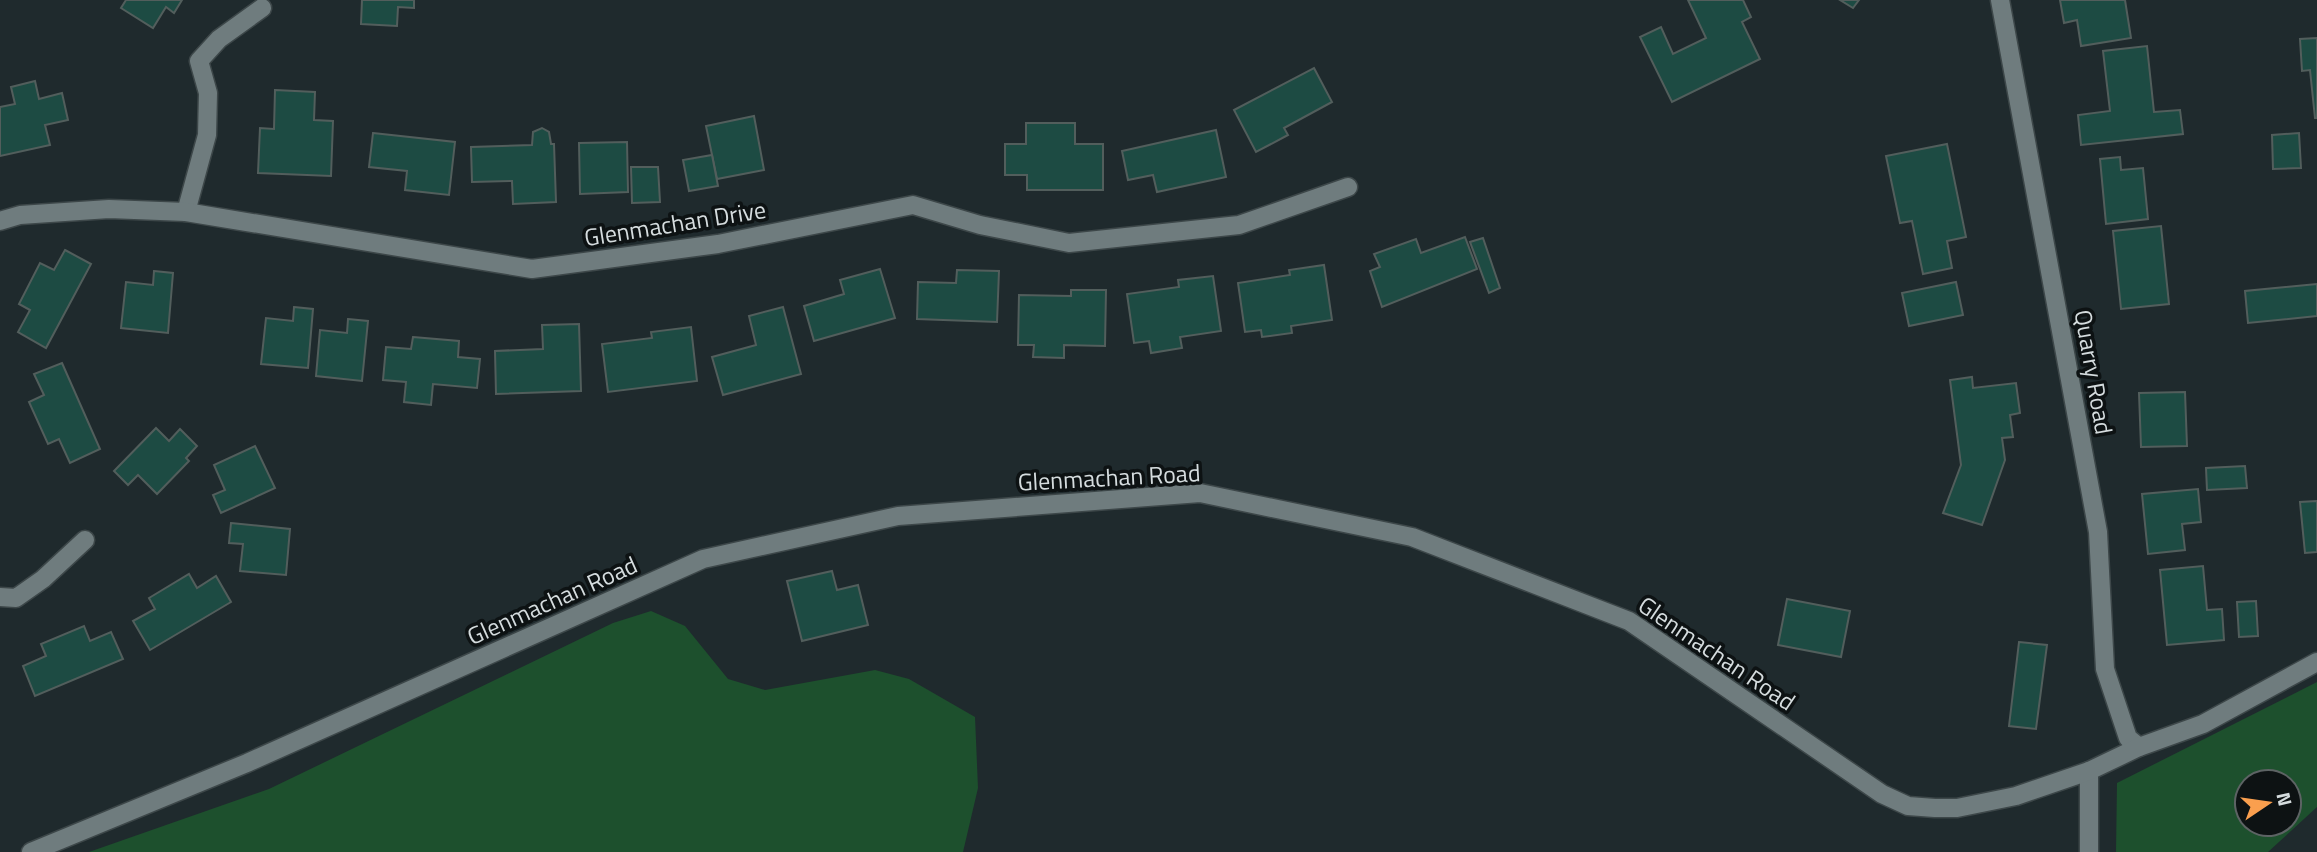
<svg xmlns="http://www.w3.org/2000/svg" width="2317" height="852" font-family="'Titillium Web',sans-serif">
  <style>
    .green { fill: #1d502d; fill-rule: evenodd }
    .building { fill: #1d4b43; stroke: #525e5c; stroke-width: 2 }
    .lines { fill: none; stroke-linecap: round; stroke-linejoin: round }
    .minor-casing { stroke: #3d4749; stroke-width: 21 }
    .minor { stroke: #6f7c7e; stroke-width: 18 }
    .labels { text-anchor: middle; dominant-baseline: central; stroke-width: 7; stroke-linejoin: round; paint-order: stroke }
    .street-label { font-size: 24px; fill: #d5dcde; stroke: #0d1213 }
  </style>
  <rect width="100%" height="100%" fill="#1f2a2d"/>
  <g class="green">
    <path d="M 651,611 L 685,626 L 728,679 L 765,690 L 875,670 L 909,679 L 975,717 L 978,788 L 963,852 L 89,852 L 269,789 L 613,623 Z"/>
    <path d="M 2317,682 L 2317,807 L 2268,852 L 2116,852 L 2117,783 ZM 2289,782 L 2289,824 L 2247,824 L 2247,782 Z"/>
  </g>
  <g class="building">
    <path d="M 126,0 L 182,0 L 174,13 L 166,7 L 153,28 L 121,8 Z"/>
    <path d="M 362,0 L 414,0 L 414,8 L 398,7 L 397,26 L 361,24 Z"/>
    <path d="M 1688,0 L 1743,0 L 1751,17 L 1742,22 L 1760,59 L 1672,102 L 1640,37 L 1661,27 L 1673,54 L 1706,38 Z"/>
    <path d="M 1840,0 L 1859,0 L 1853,8 Z"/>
    <path d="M 2060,0 L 2125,0 L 2131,38 L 2081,46 L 2077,20 L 2064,23 Z"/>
    <path d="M 2317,38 L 2317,118 L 2315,118 L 2310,70 L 2302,71 L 2300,39 Z"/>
    <path d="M 2147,46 L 2154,112 L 2180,110 L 2183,134 L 2081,145 L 2078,115 L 2110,111 L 2103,51 Z"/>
    <path d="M 1314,68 L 1332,102 L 1284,128 L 1288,135 L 1256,152 L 1234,110 Z"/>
    <path d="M 35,81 L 39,99 L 62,93 L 68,120 L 45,125 L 50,145 L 0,156 L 0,107 L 15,104 L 11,87 Z"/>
    <path d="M 275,90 L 315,92 L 314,120 L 333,121 L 331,176 L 258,173 L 260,128 L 274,129 Z"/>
    <path d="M 754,116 L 764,170 L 717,179 L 706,126 Z"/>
    <path d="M 1026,123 L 1075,123 L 1075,144 L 1103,144 L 1103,190 L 1027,190 L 1027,175 L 1005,175 L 1005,144 L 1026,144 Z"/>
    <path d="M 542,128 L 549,132 L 551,144 L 554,144 L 556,202 L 513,204 L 512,181 L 472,182 L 471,147 L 532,145 L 533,132 Z"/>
    <path d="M 1216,130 L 1226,177 L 1157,192 L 1153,175 L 1128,180 L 1122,151 Z"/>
    <path d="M 373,133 L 455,142 L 449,195 L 405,190 L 407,171 L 369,167 Z"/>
    <path d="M 2299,133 L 2301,168 L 2273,169 L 2272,135 Z"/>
    <path d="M 627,142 L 628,192 L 580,194 L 579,143 Z"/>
    <path d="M 1947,144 L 1966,237 L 1947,241 L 1952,268 L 1923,274 L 1912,221 L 1900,223 L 1886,156 Z"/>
    <path d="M 712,155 L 718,186 L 689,191 L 683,160 Z"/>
    <path d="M 2120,157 L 2121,170 L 2143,168 L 2148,219 L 2106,224 L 2100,159 Z"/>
    <path d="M 631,167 L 658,167 L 660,202 L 632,203 Z"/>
    <path d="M 2161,226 L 2169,304 L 2121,309 L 2113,231 Z"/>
    <path d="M 1465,237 L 1477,269 L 1382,307 L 1370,271 L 1380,267 L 1374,254 L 1416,239 L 1421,253 Z"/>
    <path d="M 1483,238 L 1500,288 L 1489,293 L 1470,242 Z"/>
    <path d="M 65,250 L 91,264 L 46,348 L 18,332 L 30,310 L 19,304 L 40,263 L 54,270 Z"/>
    <path d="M 1324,265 L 1332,320 L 1291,326 L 1292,333 L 1262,337 L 1261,330 L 1245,332 L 1238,283 L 1290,275 L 1289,270 Z"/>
    <path d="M 880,269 L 895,318 L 814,341 L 804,306 L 844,294 L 840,280 Z"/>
    <path d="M 957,270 L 999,271 L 997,322 L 917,319 L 918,282 L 956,283 Z"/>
    <path d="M 154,271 L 173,273 L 168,333 L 121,328 L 126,282 L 153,285 Z"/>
    <path d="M 1213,276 L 1221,331 L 1180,337 L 1182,348 L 1151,353 L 1149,341 L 1134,343 L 1127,294 L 1179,287 L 1178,280 Z"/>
    <path d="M 1956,282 L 1963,315 L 1909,326 L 1902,293 Z"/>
    <path d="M 2317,284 L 2317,316 L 2248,323 L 2245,291 Z"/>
    <path d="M 1071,290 L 1106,290 L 1105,346 L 1064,345 L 1064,358 L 1033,357 L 1034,345 L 1018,345 L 1019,295 L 1071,296 Z"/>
    <path d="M 294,307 L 313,309 L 308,368 L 261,364 L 266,318 L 293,321 Z"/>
    <path d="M 783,307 L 801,374 L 723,395 L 712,357 L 756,345 L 749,316 Z"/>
    <path d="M 348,319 L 368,321 L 362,381 L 316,376 L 320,330 L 347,333 Z"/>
    <path d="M 579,324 L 581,391 L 496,394 L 495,351 L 543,349 L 542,325 Z"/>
    <path d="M 691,327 L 697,381 L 608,392 L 602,344 L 652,338 L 651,332 Z"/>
    <path d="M 413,337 L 459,341 L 458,357 L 480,359 L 477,388 L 433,384 L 431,405 L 404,402 L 406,382 L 383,380 L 386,347 L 411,349 Z"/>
    <path d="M 62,363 L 100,449 L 70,463 L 59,439 L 48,444 L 29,402 L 44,395 L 34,374 Z"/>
    <path d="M 1972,377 L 1973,388 L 2016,383 L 2020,413 L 2010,415 L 2013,437 L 2002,438 L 2005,460 L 1982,525 L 1943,513 L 1961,465 L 1950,380 Z"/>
    <path d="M 2185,392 L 2187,446 L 2141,447 L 2139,393 Z"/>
    <path d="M 156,428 L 169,441 L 180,429 L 197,446 L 186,458 L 189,461 L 157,494 L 138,475 L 128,485 L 114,471 Z"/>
    <path d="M 255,446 L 275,488 L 221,513 L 213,495 L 225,490 L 214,465 Z"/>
    <path d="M 2245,466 L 2247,488 L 2207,490 L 2206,468 Z"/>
    <path d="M 2198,489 L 2201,522 L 2182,524 L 2185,550 L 2148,554 L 2142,494 Z"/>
    <path d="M 2317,501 L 2317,552 L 2305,553 L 2300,502 Z"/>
    <path d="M 231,523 L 290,529 L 286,575 L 240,571 L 243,544 L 229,543 Z"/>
    <path d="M 2203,566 L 2207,610 L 2222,609 L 2224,640 L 2167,645 L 2160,570 Z"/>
    <path d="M 832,571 L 837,590 L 858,585 L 868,625 L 802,641 L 787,581 Z"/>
    <path d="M 189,574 L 197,588 L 216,576 L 231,602 L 150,650 L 133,621 L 155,609 L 149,598 Z"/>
    <path d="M 1787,599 L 1850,611 L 1841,657 L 1778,645 Z"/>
    <path d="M 2256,601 L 2258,636 L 2239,637 L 2237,602 Z"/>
    <path d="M 84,626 L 90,641 L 111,632 L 123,659 L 35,696 L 23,666 L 46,656 L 41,644 Z"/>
    <path d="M 2019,642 L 2047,645 L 2036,729 L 2009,726 Z"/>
  </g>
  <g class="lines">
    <defs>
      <g id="minor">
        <path d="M 2000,0 L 2098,532 L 2105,669 L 2128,738 L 2139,747"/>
        <path d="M 186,212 L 207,135 L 208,93 L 199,61 L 219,39 L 262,8"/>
        <path d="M 0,221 L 20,215 L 109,209 L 186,212 L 532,269 L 718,244 L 913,205 L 980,225 L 1069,243 L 1239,225 L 1348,187"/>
        <path d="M 0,597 L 16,598 L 43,579 L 85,540"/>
        <path d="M 2089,771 L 2089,852"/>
        <path d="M 31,852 L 247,763 L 703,559 L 898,516 L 1200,493 L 1412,537 L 1629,621 L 1882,794 L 1908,806 L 1935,808 L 1957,808 L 2016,796 L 2089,771 L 2139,747 L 2203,724 L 2317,662"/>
      </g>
    </defs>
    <use href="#minor" class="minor-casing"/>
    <use href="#minor" class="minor"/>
  </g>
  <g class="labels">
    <g class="street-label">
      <text transform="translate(675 223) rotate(-9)">Glenmachan Drive</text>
      <text transform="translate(2094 372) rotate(80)">Quarry Road</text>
      <text transform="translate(1109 477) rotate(-3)">Glenmachan Road</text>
      <text transform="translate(552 600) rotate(-24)">Glenmachan Road</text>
      <text transform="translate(1717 653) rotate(34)">Glenmachan Road</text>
    </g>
  </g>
  <g transform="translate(2268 803) rotate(77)"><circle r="33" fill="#0d1213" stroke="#5d6364" stroke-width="2"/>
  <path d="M0-5L12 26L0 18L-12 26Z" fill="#fa9f4e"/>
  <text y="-10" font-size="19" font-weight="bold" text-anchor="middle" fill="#d5dcde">N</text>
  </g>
</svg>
